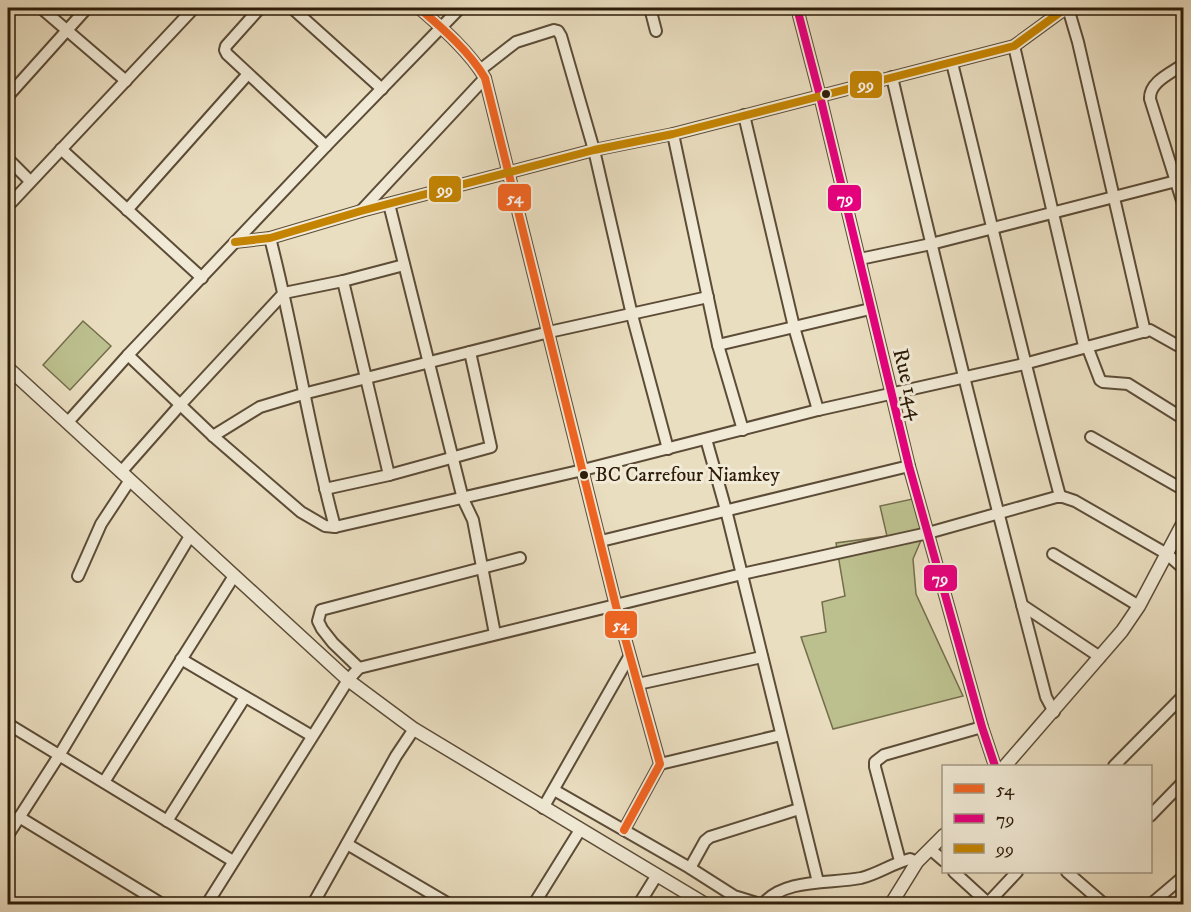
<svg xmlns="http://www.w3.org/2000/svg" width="1191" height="912" font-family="'IM FELL DW Pica',serif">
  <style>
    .green { fill: #bcc08e; stroke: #746e4c; stroke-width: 1.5 }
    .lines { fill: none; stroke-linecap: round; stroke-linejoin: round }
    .minor-casing { stroke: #5c4c37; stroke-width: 14 }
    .tertiary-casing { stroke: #5c4c37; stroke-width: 15 }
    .minor { stroke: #f1ead6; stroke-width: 10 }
    .tertiary { stroke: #f1ead6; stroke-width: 12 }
    .bus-1-casing { stroke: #f1ead6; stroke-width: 12 }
    .bus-2-casing { stroke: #f1ead6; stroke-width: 12 }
    .bus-3-casing { stroke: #f1ead6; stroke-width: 12 }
    .bus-1 { stroke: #f26522; stroke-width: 8 }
    .bus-2 { stroke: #e5007d; stroke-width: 8 }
    .bus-3 { stroke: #c48402; stroke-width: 8 }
    .bus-dot { fill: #2d1c09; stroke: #f1ead6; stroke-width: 2 }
    .labels { text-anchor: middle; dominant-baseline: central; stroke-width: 6; stroke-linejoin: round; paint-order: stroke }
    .bus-label { font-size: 20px; fill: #2d1c09; stroke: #f1ead6; text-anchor: start }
    .street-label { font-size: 22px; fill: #2d1c09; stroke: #f1ead6 }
    .line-badge { stroke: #f1ead6; stroke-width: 2 }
    .badge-label { font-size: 16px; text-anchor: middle; font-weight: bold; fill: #fff }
  </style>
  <rect width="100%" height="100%" fill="#eadec0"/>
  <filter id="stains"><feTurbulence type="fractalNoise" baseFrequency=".00333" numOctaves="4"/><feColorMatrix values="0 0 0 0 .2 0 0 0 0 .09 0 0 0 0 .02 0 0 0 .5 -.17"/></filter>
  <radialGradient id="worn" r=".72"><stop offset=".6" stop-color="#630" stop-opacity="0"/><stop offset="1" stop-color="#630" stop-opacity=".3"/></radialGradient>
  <g class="green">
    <path d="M 83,321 L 111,346 L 70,390 L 43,365 Z"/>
    <path d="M 917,498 L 928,524 L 913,559 L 916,594 L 963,696 L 833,729 L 801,637 L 826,632 L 822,602 L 845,596 L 836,543 L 887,536 L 880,506 Z"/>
  </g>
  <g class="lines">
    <defs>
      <g id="minor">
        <path d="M 41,8 L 126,81"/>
        <path d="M 260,8 L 226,46 L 225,50 L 227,54 L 326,146"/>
        <path d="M 292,8 L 382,89"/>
        <path d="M 419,8 C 442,28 469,51 485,78 L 616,606 L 660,764 L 624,830"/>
        <path d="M 650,8 L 656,31"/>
        <path d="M 797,8 L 820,96 L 909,466 L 982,727 L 995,766"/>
        <path d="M 1068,8 L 1078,42 L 1145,332"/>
        <path d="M 1014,46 L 1084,346"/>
        <path d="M 952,63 C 988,207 1021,353 1060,496"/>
        <path d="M 1184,64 C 1171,73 1149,82 1150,99 L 1184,207"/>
        <path d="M 480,70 L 516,42 L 554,30 L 558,31 L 561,36 L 594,150 L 632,315 L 668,449"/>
        <path d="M 892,77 C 940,285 992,491 1046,697 L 1054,712"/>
        <path d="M 8,96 L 87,8"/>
        <path d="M 744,115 L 794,327 L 818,410"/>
        <path d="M 673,134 L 718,345 L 743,430"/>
        <path d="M 61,149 L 202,278"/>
        <path d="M 8,159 L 30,181"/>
        <path d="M 389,204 L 463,499 L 473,520 L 495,634"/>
        <path d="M 8,206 L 194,8"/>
        <path d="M 127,210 L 248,74"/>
        <path d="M 361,211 L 485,78"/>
        <path d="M 270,238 C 295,334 309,432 335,527"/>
        <path d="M 235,242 L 270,238 L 361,211 L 594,150 L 673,134 L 1014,46 L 1066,8"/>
        <path d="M 860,259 L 931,244 L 1184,179"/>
        <path d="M 718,345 L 870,309"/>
        <path d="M 1087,346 L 1100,380 L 1103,382 L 1128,384 L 1184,419"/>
        <path d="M 128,355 L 213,436 L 301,512 L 325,526 L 335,527 L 583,470 L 818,410 L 1024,364 L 1150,330 L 1184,349"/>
        <path d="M 68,422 L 128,355 L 326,146 L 460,8"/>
        <path d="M 213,436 L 260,407 L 303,394 L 549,332 L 708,297"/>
        <path d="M 1091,437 L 1184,490"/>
        <path d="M 706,439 L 726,510 L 818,882"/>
        <path d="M 121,472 L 181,404 L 284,293 L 343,281 L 404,265"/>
        <path d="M 389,475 L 491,447 L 470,352"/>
        <path d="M 325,489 L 389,475 L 343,281"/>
        <path d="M 601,541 L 909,466"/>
        <path d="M 1053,554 L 1139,606"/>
        <path d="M 78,576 L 101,524 L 130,480"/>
        <path d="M 1022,605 L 1100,657"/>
        <path d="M 181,659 L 312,736"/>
        <path d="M 359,668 L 333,643 L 322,629 L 318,621 L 321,610 L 520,558"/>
        <path d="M 638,684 L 762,657"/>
        <path d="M 8,724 L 233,861"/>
        <path d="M 660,764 L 781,735"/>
        <path d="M 1114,766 L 1184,695"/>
        <path d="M 104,782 L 234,576"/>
        <path d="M 554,790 L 690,868 L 734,896 L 760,904"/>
        <path d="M 543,808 L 629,657"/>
        <path d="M 1150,816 L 1184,781"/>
        <path d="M 19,817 L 162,904"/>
        <path d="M 167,821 L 245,697"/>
        <path d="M 8,835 L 60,754 L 190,536"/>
        <path d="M 347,844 L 449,904"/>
        <path d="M 930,849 L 944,861"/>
        <path d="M 900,861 L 875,767 L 875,762 L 884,755 L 982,727"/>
        <path d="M 690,868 L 705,841 L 710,837 L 799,809"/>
        <path d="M 954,872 L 989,904"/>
        <path d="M 1067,872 L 1104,904"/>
        <path d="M 207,904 L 348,680 L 359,668 L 742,574 L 928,533 L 1060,496 L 1075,501 L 1167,554 L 1184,569"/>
        <path d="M 313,904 L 396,756 L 414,729"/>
        <path d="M 534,904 L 580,830"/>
        <path d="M 639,904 L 657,875"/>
        <path d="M 763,904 C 784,878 831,884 861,878 C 878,874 893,863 910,859 L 917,862"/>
        <path d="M 987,904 L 1017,872"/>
        <path d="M 1151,904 L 1184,876"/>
      </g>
      <g id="tertiary">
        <path d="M 8,368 L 348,680 L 414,729 L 705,904"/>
        <path d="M 1005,766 L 1122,631 L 1139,606 L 1184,521"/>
        <path d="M 891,904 L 917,862 L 944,835"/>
      </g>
    </defs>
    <use href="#minor" class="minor-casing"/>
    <use href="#tertiary" class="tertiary-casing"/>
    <use href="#minor" class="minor"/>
    <use href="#tertiary" class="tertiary"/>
    <defs>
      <path id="bus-1" d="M 419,8 C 442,28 469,51 485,78 L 616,606 L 660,764 L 624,830"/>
      <path id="bus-2" d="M 797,8 L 820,96 L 909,466 L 982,727 L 995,766"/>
      <path id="bus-3" d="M 235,242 L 270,238 L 361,211 L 594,150 L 673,134 L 1014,46 L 1066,8"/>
    </defs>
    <use href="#bus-1" class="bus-1-casing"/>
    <use href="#bus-2" class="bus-2-casing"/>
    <use href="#bus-3" class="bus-3-casing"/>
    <use href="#bus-1" class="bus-1"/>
    <use href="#bus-2" class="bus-2"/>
    <use href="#bus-3" class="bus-3"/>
  </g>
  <g class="bus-dot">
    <circle cx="826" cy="94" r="5"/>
    <circle cx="584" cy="475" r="5"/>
  </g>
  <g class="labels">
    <g class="bus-label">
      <text x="595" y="475">BC Carrefour Niamkey</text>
    </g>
    <g class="street-label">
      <text transform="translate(908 384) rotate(76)">Rue 144</text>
    </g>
  </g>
  <g class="line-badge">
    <rect x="849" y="70" width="34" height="29" rx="6" fill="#c48402"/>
    <rect x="428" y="175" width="34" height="28" rx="6" fill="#c48402"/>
    <rect x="497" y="183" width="35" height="29" rx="6" fill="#f26522"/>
    <rect x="827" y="184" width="35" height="28" rx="6" fill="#e5007d"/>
    <rect x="923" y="564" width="35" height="28" rx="6" fill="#e5007d"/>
    <rect x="604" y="610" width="34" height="29" rx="6" fill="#f26522"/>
  </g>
  <g class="badge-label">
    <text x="866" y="90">99</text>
    <text x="445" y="195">99</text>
    <text x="515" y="203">54</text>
    <text x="845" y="204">79</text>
    <text x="940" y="584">79</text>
    <text x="621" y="630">54</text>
  </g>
  <rect width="1191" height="912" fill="none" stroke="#eadec0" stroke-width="30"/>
  <rect x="9" y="9" width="1173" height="894" fill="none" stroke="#2d1c09" stroke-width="3"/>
  <rect x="15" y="15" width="1161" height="882" fill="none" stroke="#2d1c09" stroke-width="1.5"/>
  <rect x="942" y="765" width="210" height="108" fill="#f1ead6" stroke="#a39884" stroke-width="1.5"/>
  <rect x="954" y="784" width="30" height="9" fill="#f26522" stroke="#a39884" stroke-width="1.5"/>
  <text x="996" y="795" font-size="18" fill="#2d1c09">54</text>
  <rect x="954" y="814" width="30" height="9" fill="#e5007d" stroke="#a39884" stroke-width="1.5"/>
  <text x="996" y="825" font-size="18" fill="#2d1c09">79</text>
  <rect x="954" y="844" width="30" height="9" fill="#c48402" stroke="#a39884" stroke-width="1.5"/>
  <text x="996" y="855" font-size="18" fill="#2d1c09">99</text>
  <rect width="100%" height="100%" filter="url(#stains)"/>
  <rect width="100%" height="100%" fill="url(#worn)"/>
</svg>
